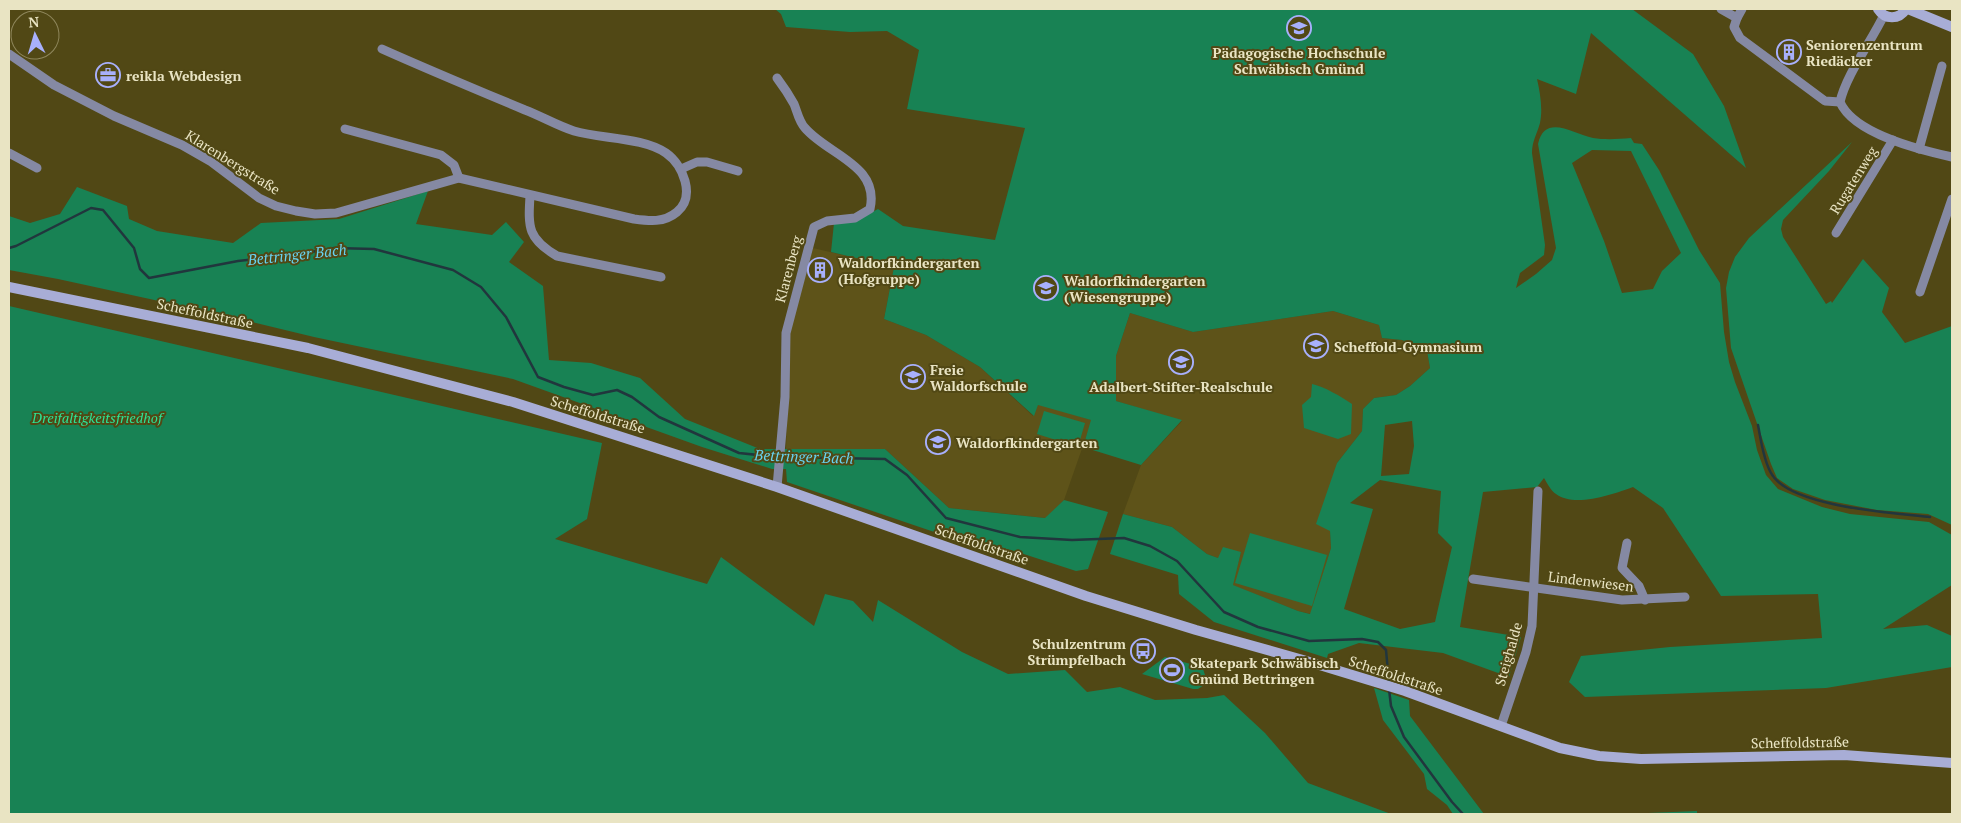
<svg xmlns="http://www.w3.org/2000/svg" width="1961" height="823" font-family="'PT Serif',serif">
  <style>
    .built { fill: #5e5319 }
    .green { fill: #188254; fill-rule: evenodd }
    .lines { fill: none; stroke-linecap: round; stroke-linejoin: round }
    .stream { stroke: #21363d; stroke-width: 2.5 }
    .street { stroke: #8589a3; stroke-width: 9 }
    .secondary { stroke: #a8add6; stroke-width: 10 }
    .labels { text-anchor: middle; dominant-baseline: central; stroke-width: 4; stroke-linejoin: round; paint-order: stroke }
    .poi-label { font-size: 14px; font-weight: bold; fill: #e9e4c3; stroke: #514815; text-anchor: start }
    .street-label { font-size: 14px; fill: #e9e4c3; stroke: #514815 }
    .park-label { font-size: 14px; font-style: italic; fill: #2ce496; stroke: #514815 }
    .water-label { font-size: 15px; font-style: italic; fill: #67d3f1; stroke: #514815 }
  </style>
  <rect width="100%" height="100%" fill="#514815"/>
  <g class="built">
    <path d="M 813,248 L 894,267 L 884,319 L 926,335 L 980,367 L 1033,416 L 1038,404 L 1092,420 L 1064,500 L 1046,518 L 949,508 L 885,449 L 786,449 L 790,331 Z"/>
    <path d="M 1333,311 L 1379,325 L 1382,338 L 1402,340 L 1427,351 L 1430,368 L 1410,386 L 1396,395 L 1374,398 L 1363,409 L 1362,431 L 1337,463 L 1330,531 L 1331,548 L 1311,614 L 1298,611 L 1232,585 L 1241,552 L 1218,558 L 1207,554 L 1172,527 L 1123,514 L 1141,465 L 1182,421 L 1116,401 L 1116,356 L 1130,313 L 1193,332 Z"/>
  </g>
  <g class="green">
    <path d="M 775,9 L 1632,9 L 1693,54 L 1724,106 L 1746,168 L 1591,33 L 1576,94 L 1537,79 C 1540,92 1543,109 1540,123 C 1537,134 1532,141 1532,153 L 1545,245 L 1544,255 L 1520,273 L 1516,288 L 1536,274 L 1552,260 L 1556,248 L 1538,144 C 1545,113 1573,134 1593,138 C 1606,140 1618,139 1631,138 L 1634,143 L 1642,144 L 1659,170 L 1699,250 L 1720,283 L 1724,332 L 1729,362 L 1735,382 L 1752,426 L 1757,450 L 1766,475 L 1778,489 L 1822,507 L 1850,514 L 1929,522 L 1952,535 L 1952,585 L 1883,629 L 1927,625 L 1952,636 L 1952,667 L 1826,688 L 1585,697 L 1569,682 L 1581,656 L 1670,647 L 1822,638 L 1818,594 L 1721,596 L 1663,508 L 1633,487 C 1614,494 1574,508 1556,494 C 1551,491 1547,483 1544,478 L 1537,487 L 1483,492 L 1460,627 L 1521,637 L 1509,677 L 1443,653 L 1359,643 L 1328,654 L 1327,658 L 1214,622 L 1179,594 L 1178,575 L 1110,554 L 1123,514 L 1172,527 L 1207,554 L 1218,558 L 1223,547 L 1241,552 L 1233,585 L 1298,611 L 1310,614 L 1331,548 L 1330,531 L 1316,524 L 1337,463 L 1362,431 L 1363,409 L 1374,398 L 1396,395 L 1410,386 L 1430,368 L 1427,351 L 1402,340 L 1382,338 L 1379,325 L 1333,311 L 1193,332 L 1130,313 L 1116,356 L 1116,401 L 1182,420 L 1141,465 L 1083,447 L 1091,420 L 1038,405 L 1034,416 L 980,367 L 926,335 L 884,319 L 894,267 L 831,252 L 834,223 L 855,221 L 878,209 L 903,226 L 995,240 L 1025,128 L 907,109 L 919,50 L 887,31 L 850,32 L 786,27 L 781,14 ZM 1592,150 L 1631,151 L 1681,253 L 1662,271 L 1653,289 L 1622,293 L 1604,241 L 1572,163 ZM 1412,421 L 1414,446 L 1409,474 L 1381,476 L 1385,425 ZM 1380,480 L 1441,491 L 1438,533 L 1452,547 L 1435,622 L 1400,629 L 1344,609 L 1373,509 L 1350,503 Z"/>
    <path d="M 1852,142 L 1829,171 L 1783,220 L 1781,229 L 1783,237 L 1826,304 L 1831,301 L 1832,303 L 1863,259 L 1889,288 L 1882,312 L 1905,343 L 1952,326 L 1952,525 L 1928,514 L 1877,510 L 1825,500 L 1793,489 L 1777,478 L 1771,464 L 1731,348 L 1726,288 L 1729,272 L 1735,257 L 1749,238 Z"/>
    <path d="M 77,187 L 127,206 L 129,219 L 157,231 L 233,243 L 261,223 L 339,219 L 428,191 L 416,224 L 492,235 L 506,222 L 524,242 L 509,262 L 543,286 L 549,360 L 591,363 L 640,378 L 685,419 L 760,449 L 885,449 L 949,508 L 1045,518 L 1064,500 L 1108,512 L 1088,569 L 1076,571 L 1011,550 L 946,536 L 787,482 L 786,469 L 772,469 L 702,447 L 513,379 L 314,337 L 214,313 L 58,279 L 9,270 L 9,216 L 30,223 L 60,214 Z"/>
    <path d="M 9,306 L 602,443 L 587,519 L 555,539 L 707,584 L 721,557 L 814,626 L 825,594 L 853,601 L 873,622 L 878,600 L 962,652 L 1008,674 L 1065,670 L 1087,692 L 1120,687 L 1155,700 L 1207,698 L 1224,695 L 1265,733 L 1308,783 L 1391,814 L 9,814 Z"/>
    <path d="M 1312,384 C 1323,386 1342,397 1352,404 L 1351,434 L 1338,439 L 1304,428 L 1302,405 L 1311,397 Z"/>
    <path d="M 1044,411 L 1085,423 L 1078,447 L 1037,434 Z"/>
    <path d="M 1250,533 L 1327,555 L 1312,606 L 1235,583 Z"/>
    <path d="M 1165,657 L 1198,666 L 1203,669 L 1205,675 L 1204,685 L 1198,689 L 1193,689 L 1142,674 Z"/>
    <path d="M 1374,688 L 1409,700 L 1410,716 L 1484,814 L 1453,814 L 1447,805 L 1427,789 L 1424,774 L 1383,720 Z"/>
    <path d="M 1697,811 L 1697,814 L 1624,814 Z"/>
  </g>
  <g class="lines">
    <g class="stream">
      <path d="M 9,248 L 16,246 L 91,208 L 103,210 L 134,248 L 140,269 L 149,278 L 238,261 L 294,255 L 334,248 L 374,249 L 453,270 L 481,287 L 506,317 L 538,377 L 564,387 L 593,395 L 617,390 L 632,397 L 659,417 L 739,453 L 777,457"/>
      <path d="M 1758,425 C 1761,440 1763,459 1771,473 C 1789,507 1894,513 1930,517"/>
      <path d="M 782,457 L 885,459 L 907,475 L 946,518 L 1020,537 L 1072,540 L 1124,538 L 1150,546 L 1177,561 L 1224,612 L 1258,627 L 1309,641 L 1362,639 L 1378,642 L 1386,650 L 1389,683"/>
      <path d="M 1389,689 L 1391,706 L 1404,737 L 1452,802 L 1463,814"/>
    </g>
    <g class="street">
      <path d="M 1721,9 L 1737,18 L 1742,9"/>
      <path d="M 1884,15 C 1871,42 1846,75 1840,102 C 1854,134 1920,150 1952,157"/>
      <path d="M 1737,18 L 1734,27 L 1740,38 L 1825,101 L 1840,102"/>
      <path d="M 9,54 L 54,85 L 114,116 L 182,145 L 210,161 L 259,198 L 276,206 L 296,211 L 315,214 L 336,213 L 459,178 L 634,219 C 649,221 664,223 677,212 C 696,196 683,165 666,153 C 643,137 601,139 574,131 C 558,126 541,116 525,110 C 477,90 429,70 382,49"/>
      <path d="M 777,78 C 783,86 789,95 794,104 C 797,111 799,122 805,128 C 828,155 880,165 870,209 L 855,218 L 827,221 L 814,227 L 786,333 L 785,397 L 777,487"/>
      <path d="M 345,129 L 441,155 L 454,165 L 459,178"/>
      <path d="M 1919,149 L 1942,66"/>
      <path d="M 9,153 L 37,168"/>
      <path d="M 681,169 L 697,162 L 707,162 L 738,171"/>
      <path d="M 530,196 C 528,228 528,239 557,256 L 661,277"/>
      <path d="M 1836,233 L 1893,140"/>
      <path d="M 1920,292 L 1952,199"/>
      <path d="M 1627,543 L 1622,568 L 1639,586 L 1645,600"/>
      <path d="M 1473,579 L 1622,600 L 1685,597"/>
      <path d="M 1501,726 L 1526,652 L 1532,626 L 1538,491"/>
    </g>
    <g class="secondary">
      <path d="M 1878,9 C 1885,20 1899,20 1906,9"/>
      <path d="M 1908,9 L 1952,27"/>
      <path d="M 9,287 L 308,348 L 513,402 L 777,487 L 1086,596 L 1196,630 L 1303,660 L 1405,691 L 1560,748 L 1599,756 L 1641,759 L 1844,755 L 1952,763"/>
    </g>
  </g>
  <defs>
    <symbol id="university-ring" viewBox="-11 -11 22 22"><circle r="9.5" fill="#514815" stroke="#a8b0fc" stroke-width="1.5"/><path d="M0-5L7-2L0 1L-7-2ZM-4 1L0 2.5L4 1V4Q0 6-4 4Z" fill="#a8b0fc"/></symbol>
    <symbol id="building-ring" viewBox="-11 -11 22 22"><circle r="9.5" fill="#514815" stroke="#a8b0fc" stroke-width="1.5"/><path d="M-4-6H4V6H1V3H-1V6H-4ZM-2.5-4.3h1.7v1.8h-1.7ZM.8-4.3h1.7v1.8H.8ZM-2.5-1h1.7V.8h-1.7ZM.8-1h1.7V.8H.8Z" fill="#a8b0fc"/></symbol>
    <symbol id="office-ring" viewBox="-11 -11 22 22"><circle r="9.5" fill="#514815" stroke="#a8b0fc" stroke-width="1.5"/><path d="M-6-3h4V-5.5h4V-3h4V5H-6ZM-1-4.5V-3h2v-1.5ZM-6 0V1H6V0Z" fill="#a8b0fc"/></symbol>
    <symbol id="school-ring" viewBox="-11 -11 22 22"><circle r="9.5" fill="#514815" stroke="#a8b0fc" stroke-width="1.5"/><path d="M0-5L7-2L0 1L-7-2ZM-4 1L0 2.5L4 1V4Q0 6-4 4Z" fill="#a8b0fc"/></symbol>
    <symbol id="bus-ring" viewBox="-11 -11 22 22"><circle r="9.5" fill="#514815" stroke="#a8b0fc" stroke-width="1.5"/><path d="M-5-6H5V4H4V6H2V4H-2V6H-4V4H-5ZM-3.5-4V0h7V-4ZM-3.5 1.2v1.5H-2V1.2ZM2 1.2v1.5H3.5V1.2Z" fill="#a8b0fc"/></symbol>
    <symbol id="stadium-ring" viewBox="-11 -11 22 22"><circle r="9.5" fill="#514815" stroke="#a8b0fc" stroke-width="1.5"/><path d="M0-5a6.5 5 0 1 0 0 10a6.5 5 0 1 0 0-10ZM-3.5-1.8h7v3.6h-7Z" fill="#a8b0fc"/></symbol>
  </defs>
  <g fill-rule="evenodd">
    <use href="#university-ring" x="1285" y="14" width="28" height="28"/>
    <use href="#building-ring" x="1775" y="38" width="28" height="28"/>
    <use href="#office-ring" x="94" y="61" width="28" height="28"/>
    <use href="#building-ring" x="806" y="256" width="28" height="28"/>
    <use href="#school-ring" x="1032" y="274" width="28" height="28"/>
    <use href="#school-ring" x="1302" y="332" width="28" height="28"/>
    <use href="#school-ring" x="1167" y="348" width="28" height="28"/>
    <use href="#school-ring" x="899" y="363" width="28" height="28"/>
    <use href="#school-ring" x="924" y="428" width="28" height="28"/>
    <use href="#bus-ring" x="1129" y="637" width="28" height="28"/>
    <use href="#stadium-ring" x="1158" y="656" width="28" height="28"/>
  </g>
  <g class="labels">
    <g class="poi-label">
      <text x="1806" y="44">Seniorenzentrum<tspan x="1806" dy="16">Riedäcker</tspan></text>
      <text x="1299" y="52" text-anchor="middle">Pädagogische Hochschule<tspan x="1299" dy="16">Schwäbisch Gmünd</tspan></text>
      <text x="126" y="75">reikla Webdesign</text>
      <text x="838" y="262">Waldorfkindergarten<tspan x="838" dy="16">(Hofgruppe)</tspan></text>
      <text x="1064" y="280">Waldorfkindergarten<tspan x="1064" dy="16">(Wiesengruppe)</tspan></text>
      <text x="1334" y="346">Scheffold-Gymnasium</text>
      <text x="930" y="369">Freie<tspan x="930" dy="16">Waldorfschule</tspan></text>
      <text x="1181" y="386" text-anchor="middle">Adalbert-Stifter-Realschule</text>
      <text x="956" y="442">Waldorfkindergarten</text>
      <text x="1126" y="643" text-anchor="end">Schulzentrum<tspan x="1126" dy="16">Strümpfelbach</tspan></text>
      <text x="1190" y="662">Skatepark Schwäbisch<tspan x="1190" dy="16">Gmünd Bettringen</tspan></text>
    </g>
    <g class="street-label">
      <text transform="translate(233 162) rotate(32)">Klarenbergstraße</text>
      <text transform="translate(1853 180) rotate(-58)">Rugatenweg</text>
      <text transform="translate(788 269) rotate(-75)">Klarenberg</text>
      <text transform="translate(205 313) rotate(12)">Scheffoldstraße</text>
      <text transform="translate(598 414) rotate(17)">Scheffoldstraße</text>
      <text transform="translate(982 544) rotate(19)">Scheffoldstraße</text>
      <text transform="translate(1591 581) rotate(7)">Lindenwiesen</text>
      <text transform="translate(1508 654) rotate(-74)">Steighalde</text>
      <text transform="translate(1396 675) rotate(18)">Scheffoldstraße</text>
      <text transform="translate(1800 742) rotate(-1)">Scheffoldstraße</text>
    </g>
    <g class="park-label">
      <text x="97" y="417">Dreifaltigkeitsfriedhof</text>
    </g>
    <g class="water-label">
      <text transform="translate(297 254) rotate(-6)">Bettringer Bach</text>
      <text transform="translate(804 456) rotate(2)">Bettringer Bach</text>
    </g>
  </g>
  <rect width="1961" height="823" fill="none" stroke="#e9e4c3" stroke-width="20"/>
  <g transform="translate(35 35) rotate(355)"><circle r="24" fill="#514815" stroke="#8e865b"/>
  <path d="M0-4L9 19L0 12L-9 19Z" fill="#a8b0fc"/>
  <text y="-8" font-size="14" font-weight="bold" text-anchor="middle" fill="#e9e4c3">N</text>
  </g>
</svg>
